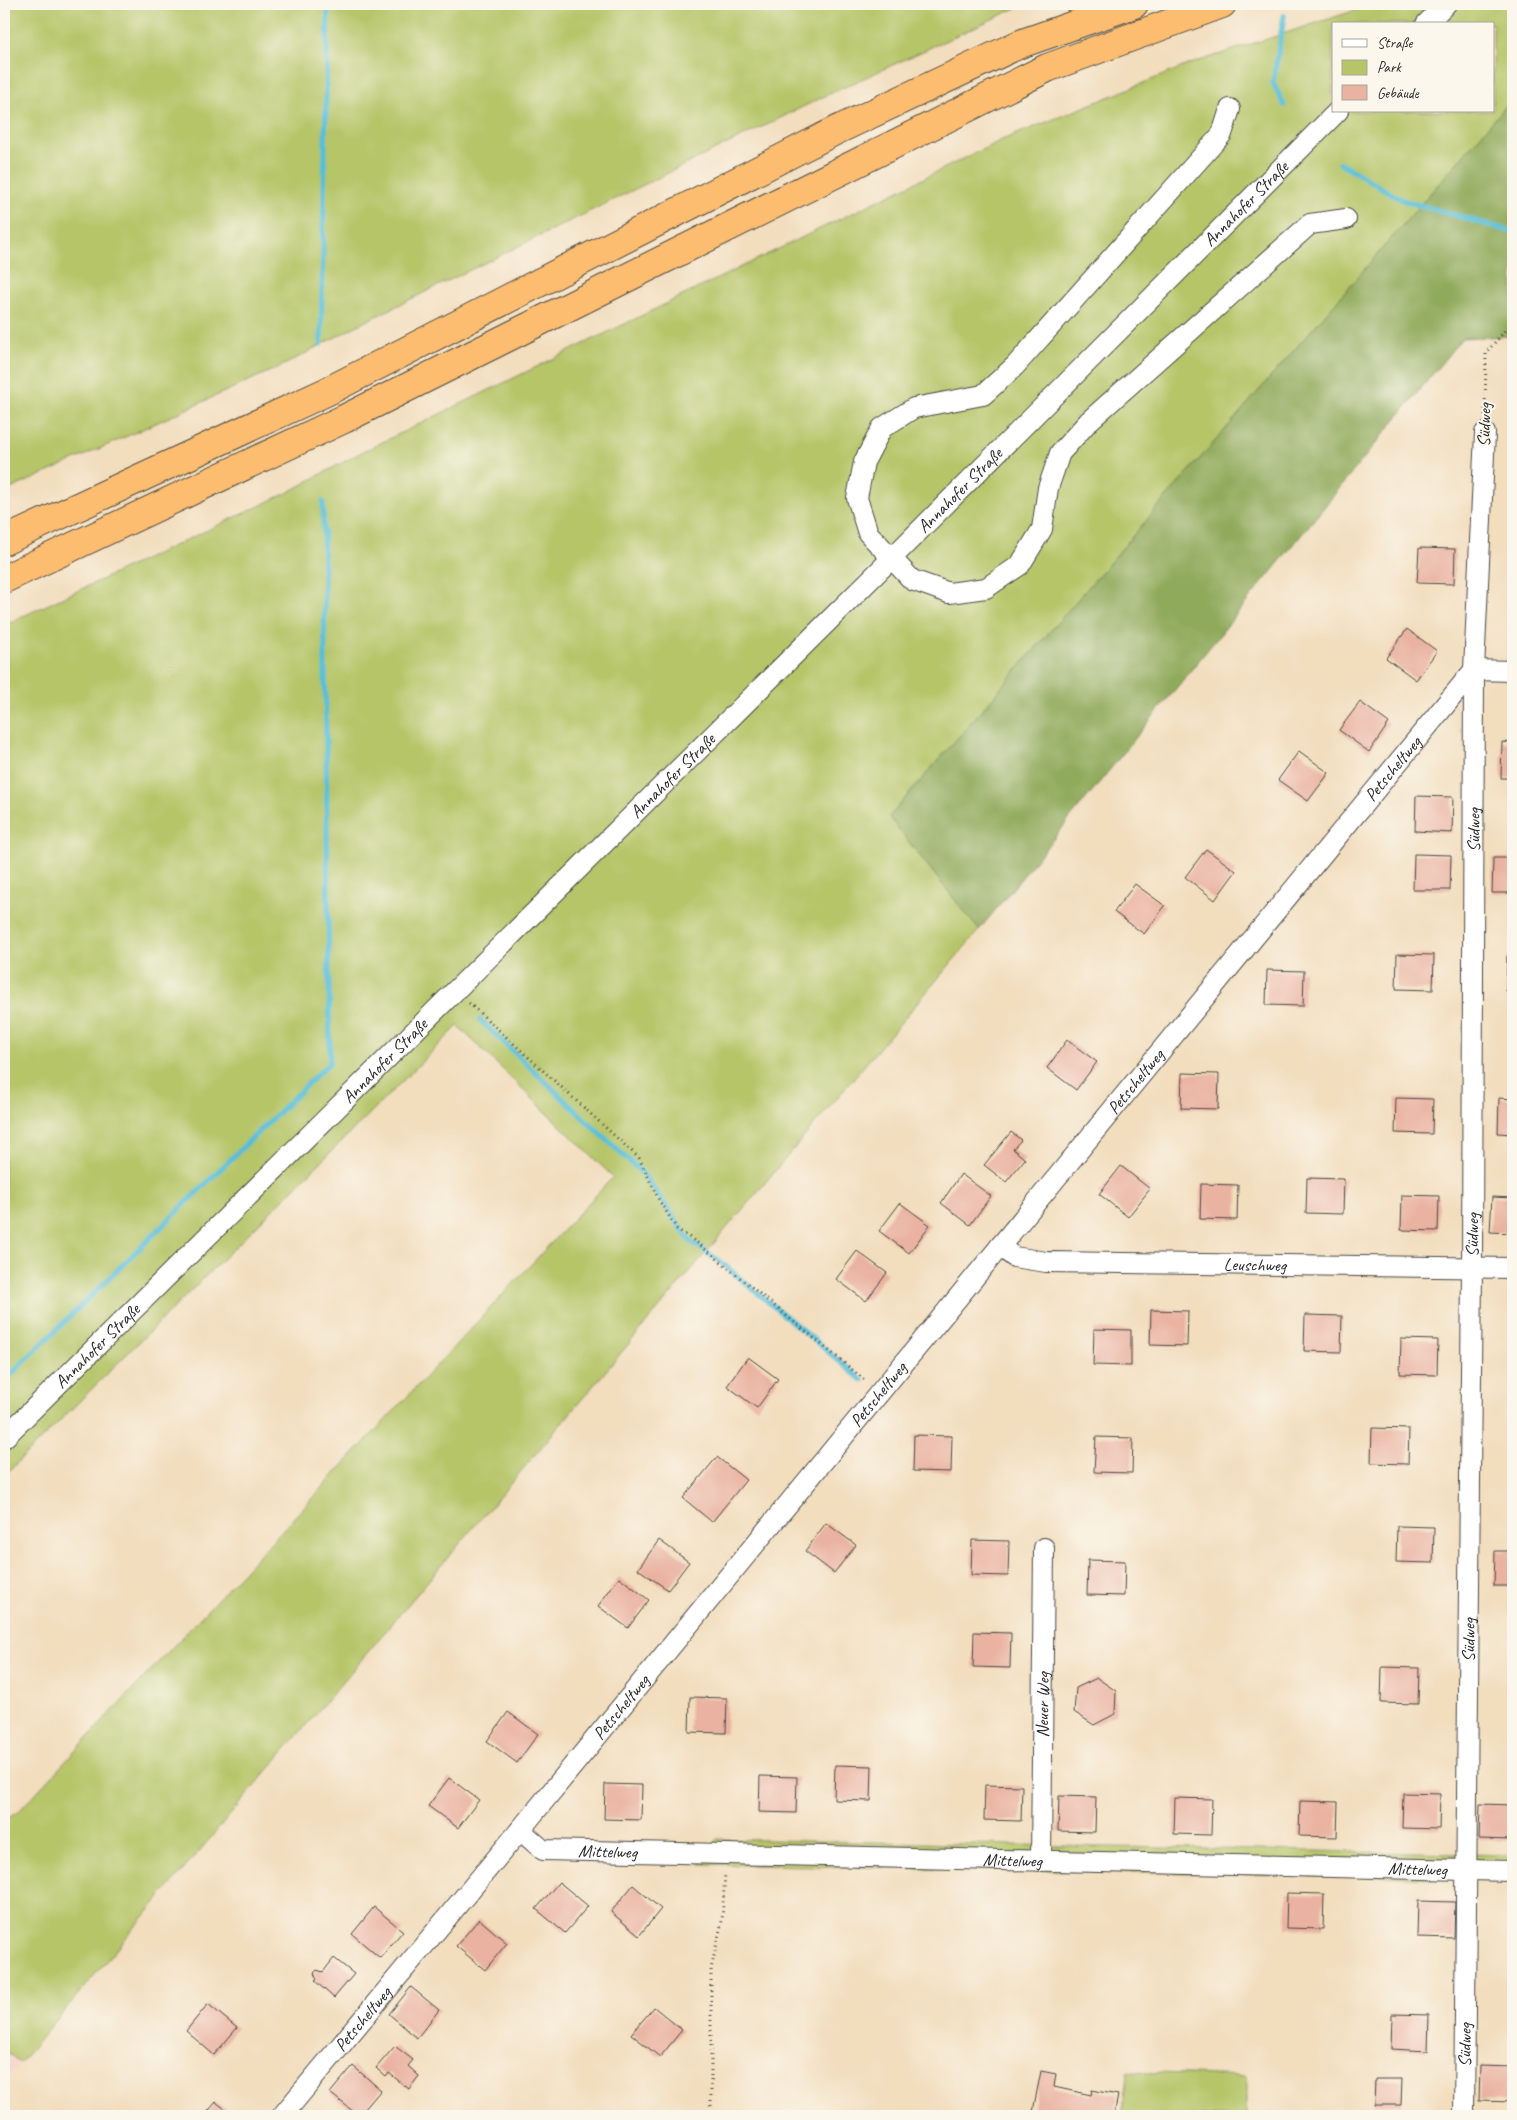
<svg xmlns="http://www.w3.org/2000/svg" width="1517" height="2120" font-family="Caveat,sans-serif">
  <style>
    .built { fill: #f7d1c7 }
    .green { fill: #b5c568; stroke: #70784a; fill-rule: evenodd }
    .forest { fill: #90aa5c; stroke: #5e6a44 }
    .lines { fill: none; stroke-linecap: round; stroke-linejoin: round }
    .stream { stroke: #58bed6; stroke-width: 5.5 }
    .building { fill: #eab2a1 }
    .minor-casing { stroke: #494641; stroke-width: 22 }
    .highway-casing { stroke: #494641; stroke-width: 30 }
    .path { stroke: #494641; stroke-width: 3; stroke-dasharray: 1 4; stroke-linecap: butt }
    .minor { stroke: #fff; stroke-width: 20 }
    .highway { stroke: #fcbd6f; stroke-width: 28 }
    .labels { text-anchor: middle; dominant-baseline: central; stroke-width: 4; stroke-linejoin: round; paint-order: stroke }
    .street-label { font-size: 18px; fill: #2b2b2b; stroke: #fbf7ec }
  </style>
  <rect width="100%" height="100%" fill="#fbf7ec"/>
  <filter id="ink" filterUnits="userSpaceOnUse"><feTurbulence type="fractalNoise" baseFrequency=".02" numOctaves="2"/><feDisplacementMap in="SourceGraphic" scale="10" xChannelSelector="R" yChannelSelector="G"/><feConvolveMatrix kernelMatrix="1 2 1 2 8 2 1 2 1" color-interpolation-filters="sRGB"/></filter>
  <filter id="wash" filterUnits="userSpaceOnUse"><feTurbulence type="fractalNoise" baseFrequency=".0096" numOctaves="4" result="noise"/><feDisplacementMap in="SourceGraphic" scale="20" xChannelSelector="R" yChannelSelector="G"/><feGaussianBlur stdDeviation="1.12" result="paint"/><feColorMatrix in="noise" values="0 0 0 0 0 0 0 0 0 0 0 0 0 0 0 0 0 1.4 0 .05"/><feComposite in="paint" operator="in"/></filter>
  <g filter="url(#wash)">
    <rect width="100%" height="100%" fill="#f2ddbd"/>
    <path class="built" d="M 4,2049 L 20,2063 L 4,2081 Z"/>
    <g class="green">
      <path d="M 4,4 L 1025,4 L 825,96 L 360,324 L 286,364 L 4,492 Z"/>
      <path d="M 1375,4 L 1513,4 L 1513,98 L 889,817 L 979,930 L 20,2063 L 4,2049 L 4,1821 L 20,1810 L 613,1177 L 458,1026 L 4,1476 L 4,625 L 287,493 L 358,454 L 1002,140 L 1193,63 ZM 1333,24 L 1493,24 L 1493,111 L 1333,111 Z"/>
      <path d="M 717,1839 L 1513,1855 L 1513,1879 L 700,1864 Z"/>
      <path d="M 1127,2072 L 1246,2076 L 1246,2116 L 1122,2116 Z"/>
    </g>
    <path class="forest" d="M 1513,98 L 1513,336 L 1462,338 L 979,930 L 889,817 Z"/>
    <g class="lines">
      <g class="stream">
        <path d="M 1284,16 L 1273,83 L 1284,105"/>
        <path d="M 1340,163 L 1402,200 L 1513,232"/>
        <path d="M 321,344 L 328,4"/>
        <path d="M 480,1020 L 644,1175 L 690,1241 L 718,1260 L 862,1380"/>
        <path d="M 4,1381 L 330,1062 L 323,502"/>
      </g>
    </g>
    <g id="blocks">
      <g class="building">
        <path d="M 1419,548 L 1455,549 L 1454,584 L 1417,583 Z"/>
        <path d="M 1407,629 L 1437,651 L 1416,680 L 1386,658 Z"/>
        <path d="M 1360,702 L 1389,723 L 1369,752 L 1339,730 Z"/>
        <path d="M 1502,742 L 1513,743 L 1513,778 L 1501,778 Z"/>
        <path d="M 1299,751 L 1329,773 L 1308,801 L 1278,780 Z"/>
        <path d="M 1416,796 L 1453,797 L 1452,833 L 1415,831 Z"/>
        <path d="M 1206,849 L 1236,871 L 1215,900 L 1185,877 Z"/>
        <path d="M 1414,854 L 1451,855 L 1450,890 L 1413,890 Z"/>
        <path d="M 1493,858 L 1513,858 L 1513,893 L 1492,893 Z"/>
        <path d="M 1135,884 L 1165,906 L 1144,934 L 1114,912 Z"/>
        <path d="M 1397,954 L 1434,955 L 1433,990 L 1396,989 Z"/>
        <path d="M 1507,956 L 1513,956 L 1513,991 L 1506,991 Z"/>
        <path d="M 1267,970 L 1304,971 L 1303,1006 L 1266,1005 Z"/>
        <path d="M 1067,1040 L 1097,1062 L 1076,1090 L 1047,1068 Z"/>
        <path d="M 1182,1073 L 1219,1074 L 1218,1109 L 1181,1108 Z"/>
        <path d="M 1396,1098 L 1433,1099 L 1432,1134 L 1395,1133 Z"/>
        <path d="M 1499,1098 L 1513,1099 L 1513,1134 L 1498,1133 Z"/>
        <path d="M 1011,1132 L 1021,1140 L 1013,1149 L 1025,1159 L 1006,1182 L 984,1165 Z"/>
        <path d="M 1121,1166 L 1150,1189 L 1128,1217 L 1099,1194 Z"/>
        <path d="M 961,1174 L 991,1196 L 970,1225 L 941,1203 Z"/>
        <path d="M 1307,1178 L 1344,1179 L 1343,1214 L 1306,1213 Z"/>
        <path d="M 1201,1184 L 1238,1185 L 1237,1220 L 1200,1219 Z"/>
        <path d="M 1402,1195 L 1439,1196 L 1438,1231 L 1401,1230 Z"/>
        <path d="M 1492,1197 L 1513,1198 L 1513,1233 L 1490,1232 Z"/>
        <path d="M 900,1203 L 930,1225 L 909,1253 L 879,1231 Z"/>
        <path d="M 857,1251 L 887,1273 L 866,1301 L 836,1279 Z"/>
        <path d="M 1151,1310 L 1188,1311 L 1187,1346 L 1150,1345 Z"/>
        <path d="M 1305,1315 L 1342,1316 L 1341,1352 L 1304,1351 Z"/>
        <path d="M 1094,1329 L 1131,1330 L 1131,1366 L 1093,1365 Z"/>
        <path d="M 1401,1339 L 1438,1340 L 1437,1375 L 1400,1374 Z"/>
        <path d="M 748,1357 L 778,1379 L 757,1408 L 727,1386 Z"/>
        <path d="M 1372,1428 L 1409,1429 L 1408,1464 L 1371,1463 Z"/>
        <path d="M 914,1435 L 952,1436 L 951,1472 L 913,1471 Z"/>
        <path d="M 1096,1437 L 1133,1438 L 1132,1473 L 1094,1472 Z"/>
        <path d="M 717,1457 L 746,1480 L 712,1522 L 683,1498 Z"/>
        <path d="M 826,1523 L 856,1545 L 834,1573 L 805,1551 Z"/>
        <path d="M 1397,1526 L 1434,1527 L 1433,1563 L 1396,1562 Z"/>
        <path d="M 659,1540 L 689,1562 L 668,1590 L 638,1569 Z"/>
        <path d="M 972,1540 L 1009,1541 L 1008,1576 L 971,1575 Z"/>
        <path d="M 1495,1551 L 1513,1551 L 1513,1586 L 1494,1586 Z"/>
        <path d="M 1088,1560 L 1125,1561 L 1124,1596 L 1087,1595 Z"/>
        <path d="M 619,1577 L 649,1600 L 628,1628 L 598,1606 Z"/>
        <path d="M 974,1632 L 1011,1633 L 1010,1668 L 973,1667 Z"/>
        <path d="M 1382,1667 L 1419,1668 L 1418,1704 L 1381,1703 Z"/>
        <path d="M 1097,1678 L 1116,1691 L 1115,1714 L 1094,1725 L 1074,1712 L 1076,1688 Z"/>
        <path d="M 690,1697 L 727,1698 L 726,1733 L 689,1732 Z"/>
        <path d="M 508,1712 L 538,1734 L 517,1763 L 487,1741 Z"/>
        <path d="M 835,1765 L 872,1766 L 871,1801 L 834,1800 Z"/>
        <path d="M 760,1776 L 797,1777 L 796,1813 L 759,1812 Z"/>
        <path d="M 449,1778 L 479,1800 L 458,1828 L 428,1806 Z"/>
        <path d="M 605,1784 L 642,1785 L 641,1820 L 604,1819 Z"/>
        <path d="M 985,1785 L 1022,1786 L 1021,1821 L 984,1820 Z"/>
        <path d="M 1403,1793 L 1440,1794 L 1439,1829 L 1402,1828 Z"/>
        <path d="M 1059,1796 L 1096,1797 L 1095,1832 L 1058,1831 Z"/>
        <path d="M 1175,1798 L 1212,1799 L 1211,1835 L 1174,1834 Z"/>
        <path d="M 1300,1801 L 1338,1802 L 1337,1837 L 1299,1836 Z"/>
        <path d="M 1480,1804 L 1513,1805 L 1513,1840 L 1479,1839 Z"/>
        <path d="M 559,1882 L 588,1906 L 565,1933 L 536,1909 Z"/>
        <path d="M 633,1885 L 661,1909 L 639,1936 L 611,1912 Z"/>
        <path d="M 1287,1893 L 1324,1894 L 1323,1929 L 1286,1928 Z"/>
        <path d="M 1418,1901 L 1455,1902 L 1454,1938 L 1417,1937 Z"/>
        <path d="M 374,1907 L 403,1931 L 380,1958 L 352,1934 Z"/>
        <path d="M 479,1919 L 507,1943 L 485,1970 L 456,1946 Z"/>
        <path d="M 334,1958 L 354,1974 L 334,1998 L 315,1981 L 317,1980 L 314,1973 L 317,1970 L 323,1972 Z"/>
        <path d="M 411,1987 L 439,2010 L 417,2038 L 389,2014 Z"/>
        <path d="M 208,2004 L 237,2028 L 214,2055 L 186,2031 Z"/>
        <path d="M 654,2007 L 682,2030 L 660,2057 L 631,2034 Z"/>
        <path d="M 1392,2014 L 1429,2015 L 1428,2051 L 1391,2049 Z"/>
        <path d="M 395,2046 L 413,2060 L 408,2066 L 419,2076 L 409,2089 L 389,2073 L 386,2077 L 376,2068 Z"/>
        <path d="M 353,2066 L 381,2090 L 359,2116 L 330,2093 Z"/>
        <path d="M 1480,2066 L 1513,2067 L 1513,2102 L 1479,2101 Z"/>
        <path d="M 1041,2071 L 1056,2074 L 1054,2087 L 1091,2095 L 1092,2090 L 1118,2095 L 1114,2116 L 1032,2116 Z"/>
        <path d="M 1375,2079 L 1402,2079 L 1401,2105 L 1374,2105 Z"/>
        <path d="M 216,2102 L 234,2116 L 204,2116 Z"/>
      </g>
    </g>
  </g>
  <g filter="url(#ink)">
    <use href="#blocks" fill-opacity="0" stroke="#494641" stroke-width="1"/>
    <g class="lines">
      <defs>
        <g id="minor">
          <path d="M 1426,24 L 1446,4"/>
          <path d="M 1230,109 L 1222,134 L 1015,366 L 983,395 L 914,408 L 882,428 L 864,462 L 857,498 L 868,533 L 912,580 L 949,593 L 986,588 L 1020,565 L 1042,529 L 1048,488 L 1060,453 L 1089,421 L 1310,224 L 1346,219"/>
          <path id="s1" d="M 1000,1246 L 1014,1257 L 1046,1262 L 1513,1268"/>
          <path id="s2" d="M 4,1438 L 891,559 L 1338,111"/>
          <path id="s3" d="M 520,1830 L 543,1850 L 1513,1871"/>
          <path id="s4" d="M 1041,1861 L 1044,1548"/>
          <path id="s5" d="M 282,2116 L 520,1830 L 1474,670 L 1513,671"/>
          <path id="s6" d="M 1464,2116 L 1472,1268 L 1474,670 L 1485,433"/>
        </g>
        <g id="highway">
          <path d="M 4,541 L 326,392 L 835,131 L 1020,44 L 1134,4"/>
          <path d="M 4,579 L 344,419 L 1047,68 L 1222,4"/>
        </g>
      </defs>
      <use href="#minor" class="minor-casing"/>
      <use href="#highway" class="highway-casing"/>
      <g class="path">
        <path d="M 1485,415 L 1486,353 L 1513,321"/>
        <path d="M 469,1003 L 639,1158 L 659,1200 L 677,1229 L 699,1244 L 866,1381"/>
        <path d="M 711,2116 L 711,1969 L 722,1921 L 725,1873"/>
      </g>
      <use href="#minor" class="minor"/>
      <use href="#highway" class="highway"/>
    </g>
  </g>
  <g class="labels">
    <g class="street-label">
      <text stroke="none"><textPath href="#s2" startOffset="1751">Annahofer Straße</textPath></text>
      <text transform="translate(1484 425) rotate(-89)">Südweg</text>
      <text stroke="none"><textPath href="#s2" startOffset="1346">Annahofer Straße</textPath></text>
      <text stroke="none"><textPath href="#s5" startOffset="1746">Petscheltweg</textPath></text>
      <text stroke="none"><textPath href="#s2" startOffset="941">Annahofer Straße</textPath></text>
      <text stroke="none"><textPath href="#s6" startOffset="1286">Südweg</textPath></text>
      <text stroke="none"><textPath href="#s2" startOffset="536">Annahofer Straße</textPath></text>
      <text stroke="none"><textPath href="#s5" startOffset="1341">Petscheltweg</textPath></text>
      <text stroke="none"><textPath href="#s6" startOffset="881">Südweg</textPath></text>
      <text stroke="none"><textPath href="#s1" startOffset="259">Leuschweg</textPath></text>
      <text stroke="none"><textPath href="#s2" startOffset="131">Annahofer Straße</textPath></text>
      <text stroke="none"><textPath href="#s5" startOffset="936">Petscheltweg</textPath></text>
      <text stroke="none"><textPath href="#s6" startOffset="476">Südweg</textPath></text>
      <text stroke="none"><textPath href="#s4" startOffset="156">Neuer Weg</textPath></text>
      <text stroke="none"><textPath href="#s5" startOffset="531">Petscheltweg</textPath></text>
      <text stroke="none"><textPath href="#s3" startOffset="95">Mittelweg</textPath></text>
      <text stroke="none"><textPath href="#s3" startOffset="500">Mittelweg</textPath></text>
      <text stroke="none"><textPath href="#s3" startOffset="905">Mittelweg</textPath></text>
      <text stroke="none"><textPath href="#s5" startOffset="126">Petscheltweg</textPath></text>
      <text stroke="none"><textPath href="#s6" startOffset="71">Südweg</textPath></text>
    </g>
  </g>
  <rect width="1517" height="2120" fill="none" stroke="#fbf7ec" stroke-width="20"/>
  <rect x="1332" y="22" width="162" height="90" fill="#fbf7ec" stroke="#a8a59f"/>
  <rect x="1342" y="39" width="25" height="8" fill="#ffffff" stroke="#a8a59f"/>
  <text x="1377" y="48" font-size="15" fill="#2b2b2b">Straße</text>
  <rect x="1342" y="60" width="25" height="15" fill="#b5c568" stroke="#a8a59f"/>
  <text x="1377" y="72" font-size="15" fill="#2b2b2b">Park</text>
  <rect x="1342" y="85" width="25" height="15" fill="#eab2a1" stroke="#a8a59f"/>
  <text x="1377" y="98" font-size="15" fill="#2b2b2b">Gebäude</text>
</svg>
